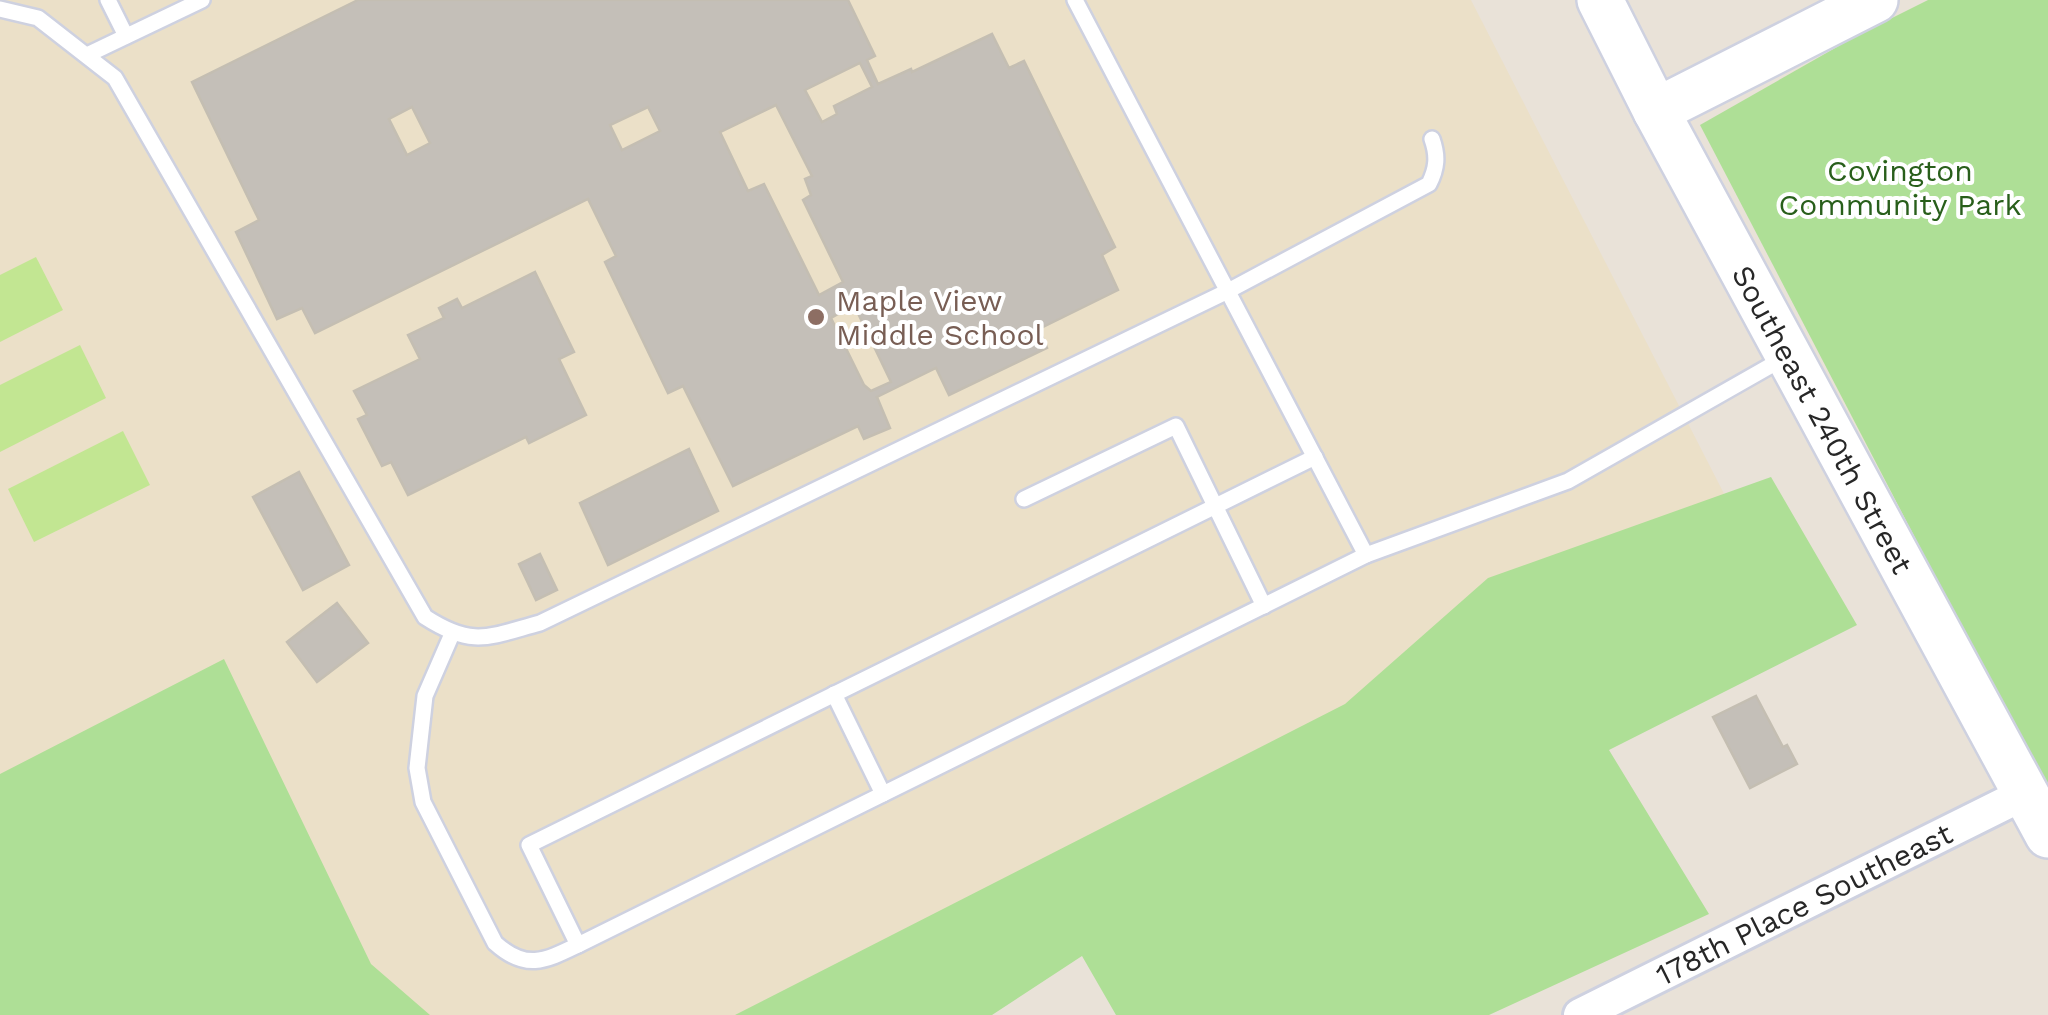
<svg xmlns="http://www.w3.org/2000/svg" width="2048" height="1015" font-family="'Work Sans',sans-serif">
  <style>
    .education { fill: #ebe0c8 }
    .green { fill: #aedf96 }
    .pitch { fill: #c2e692 }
    .building { fill: #c4bfb8; stroke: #c4beb2; stroke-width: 2.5; fill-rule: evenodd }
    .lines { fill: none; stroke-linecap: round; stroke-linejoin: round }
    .lane-casing { stroke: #ced1e0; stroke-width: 20 }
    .street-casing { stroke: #ced1e0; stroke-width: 38 }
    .secondary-casing { stroke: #ced1e0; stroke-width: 50 }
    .lane { stroke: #fff; stroke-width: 15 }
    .street { stroke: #fff; stroke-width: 32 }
    .secondary { stroke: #fff; stroke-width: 45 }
    .education-dot { fill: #8d6e63; stroke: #fff; stroke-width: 4 }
    .labels { text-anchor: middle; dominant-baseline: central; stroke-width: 8; stroke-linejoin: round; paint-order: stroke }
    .park-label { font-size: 30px; fill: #295f1b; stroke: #fff }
    .education-label { font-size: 30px; fill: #785e54; stroke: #fff; text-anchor: start }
    .street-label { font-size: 30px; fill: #272727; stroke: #fff }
  </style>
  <rect width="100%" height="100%" fill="#e9e2d8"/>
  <path class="education" d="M 0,0 L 1471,0 L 1737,519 L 789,1015 L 0,1015 Z"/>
  <g class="green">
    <path d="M 1928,0 L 2048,0 L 2048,793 L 1700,125 L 1858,35 Z"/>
    <path d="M 1771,477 L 1857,625 L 1609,750 L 1709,914 L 1489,1015 L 1116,1015 L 1082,956 L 992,1015 L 735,1015 L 1345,704 L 1488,578 Z"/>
    <path d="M 224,659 L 371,964 L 430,1015 L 0,1015 L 0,774 Z"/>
  </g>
  <g class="pitch">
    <path d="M 36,257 L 63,310 L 0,342 L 0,275 Z"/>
    <path d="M 80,345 L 106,398 L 0,452 L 0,385 Z"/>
    <path d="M 123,431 L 150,485 L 34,542 L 8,489 Z"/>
  </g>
  <g class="building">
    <path d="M 358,0 L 848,0 L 875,56 L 867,60 L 878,84 L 911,69 L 912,72 L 992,34 L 1009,68 L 1024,61 L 1115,247 L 1102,255 L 1118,290 L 1039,329 L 1047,348 L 949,395 L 936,368 L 877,397 L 890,428 L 864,439 L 858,426 L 733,486 L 683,386 L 668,393 L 605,262 L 616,256 L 588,199 L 315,333 L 302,308 L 277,319 L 236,232 L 259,220 L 192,82 ZM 860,63 L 872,87 L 834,106 L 837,114 L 822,122 L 805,90 ZM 776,105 L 812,176 L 805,179 L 811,195 L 803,200 L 843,282 L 819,295 L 764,184 L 748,191 L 720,132 ZM 412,107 L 430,143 L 407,155 L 389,119 ZM 648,107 L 660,131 L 622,150 L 610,125 ZM 854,305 L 891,382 L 871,391 L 864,385 L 831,318 Z"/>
    <path d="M 535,272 L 574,352 L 559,359 L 586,415 L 529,443 L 526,437 L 408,495 L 391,462 L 382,466 L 358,419 L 367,415 L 354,391 L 420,359 L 408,335 L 444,318 L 439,308 L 457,299 L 462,308 Z"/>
    <path d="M 689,449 L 718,511 L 608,565 L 580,503 Z"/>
    <path d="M 299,472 L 349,565 L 303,590 L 253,497 Z"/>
    <path d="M 540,554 L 557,590 L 536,600 L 519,564 Z"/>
    <path d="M 337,603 L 368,643 L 317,682 L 287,642 Z"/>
    <path d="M 1756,696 L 1783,747 L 1787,745 L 1797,764 L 1750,788 L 1713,717 Z"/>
  </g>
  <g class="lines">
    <defs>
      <g id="lane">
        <path d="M 108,0 L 126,36"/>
        <path d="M 1075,0 L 1366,555 L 1568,481 L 1784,358"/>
        <path d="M 0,9 L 38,18 L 115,78 L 425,617 C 473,648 488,637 540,623 L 1228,291 L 1429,184 C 1437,168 1438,156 1432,139"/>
        <path d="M 87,55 L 202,0"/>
        <path d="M 1315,457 L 529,845 L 578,945 L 1366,555"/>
        <path d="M 1024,499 L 1176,426 L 1264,606"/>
        <path d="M 452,634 L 425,696 L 417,768 L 423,802 L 495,943 C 526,971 545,961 578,945"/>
        <path d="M 834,694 L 883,794"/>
      </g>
      <g id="street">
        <path id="s1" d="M 1580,1015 L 2026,793"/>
      </g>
      <g id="secondary">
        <path id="s2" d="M 1600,0 L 1656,111 L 2048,835"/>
        <path d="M 1656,111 L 1875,0"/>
      </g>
    </defs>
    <use href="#lane" class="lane-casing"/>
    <use href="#street" class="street-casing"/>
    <use href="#secondary" class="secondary-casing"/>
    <use href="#lane" class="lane"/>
    <use href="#street" class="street"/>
    <use href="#secondary" class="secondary"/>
  </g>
  <circle class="education-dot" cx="816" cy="317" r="10"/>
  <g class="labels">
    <g class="park-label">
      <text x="1900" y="170">Covington<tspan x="1900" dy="34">Community Park</tspan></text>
    </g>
    <g class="education-label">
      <text x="836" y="300">Maple View<tspan x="836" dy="34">Middle School</tspan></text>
    </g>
    <g class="street-label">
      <text stroke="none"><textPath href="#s2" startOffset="475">Southeast 240th Street</textPath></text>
      <text stroke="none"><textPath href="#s1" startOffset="250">178th Place Southeast</textPath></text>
    </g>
  </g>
</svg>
